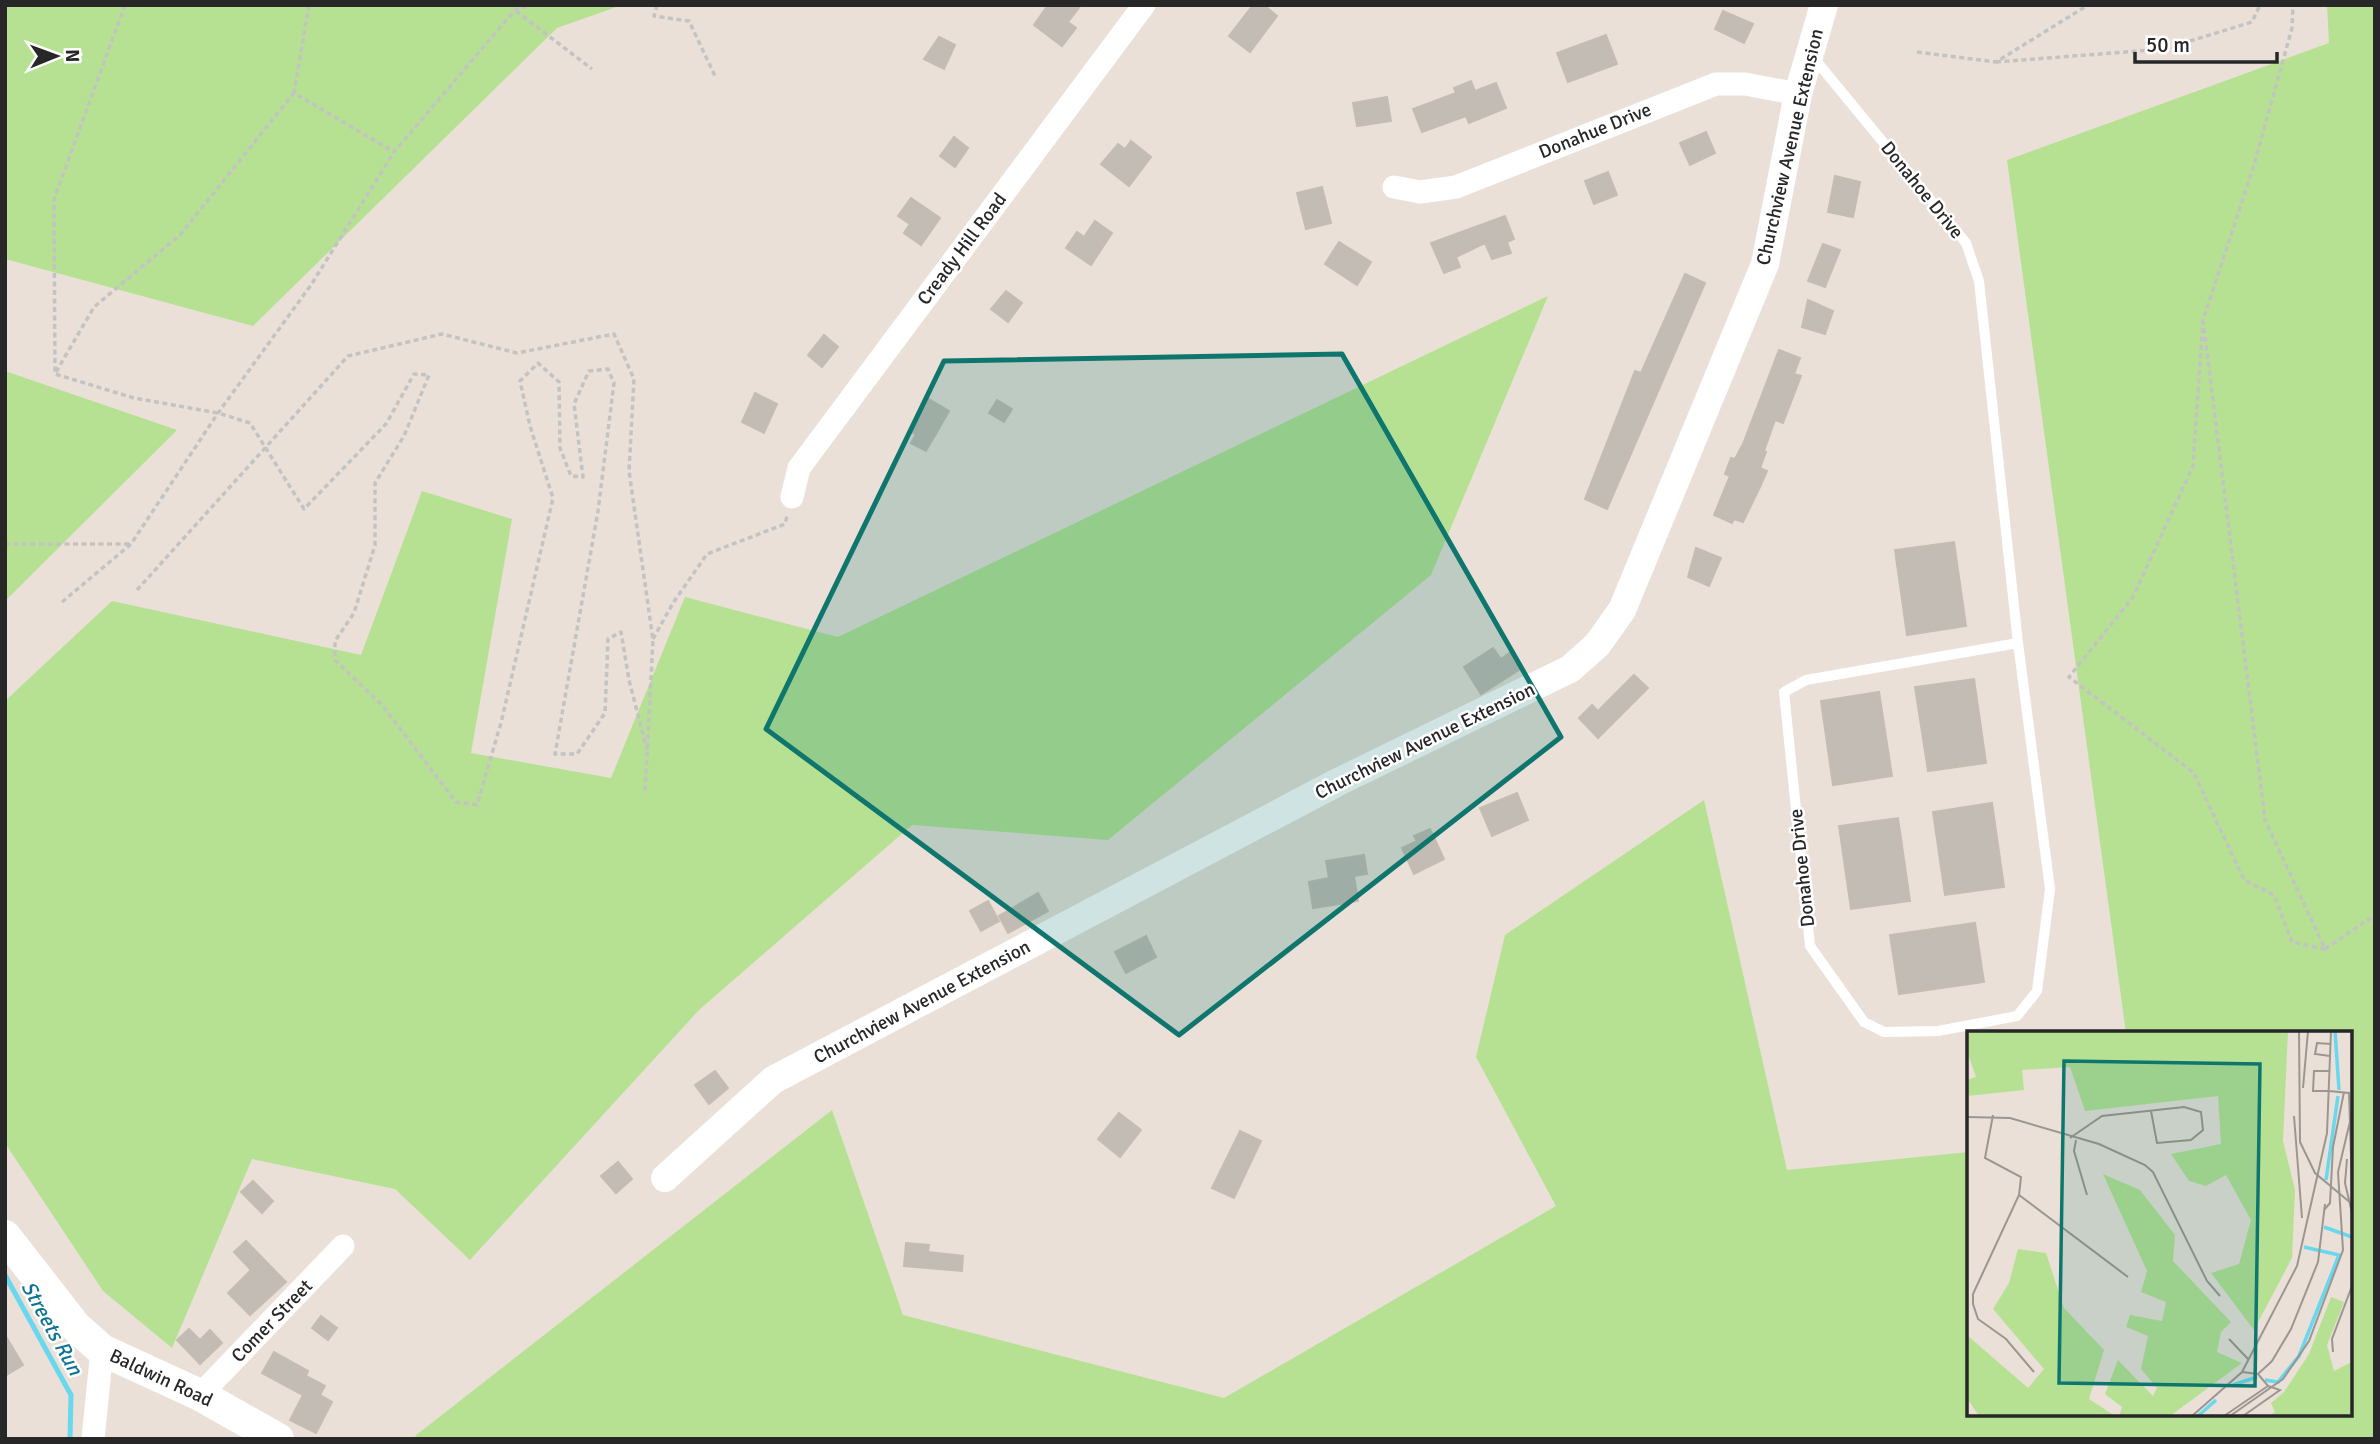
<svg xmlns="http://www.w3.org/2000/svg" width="2380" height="1444" font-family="Signika,sans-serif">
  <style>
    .green { fill: #b6e193 }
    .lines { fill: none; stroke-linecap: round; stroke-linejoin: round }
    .stream { stroke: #69d7ee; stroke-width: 5 }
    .building { fill: #c2bcb4; stroke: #c5bcb2; stroke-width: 2 }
    .path { stroke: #c3c3c3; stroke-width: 3.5; stroke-dasharray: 5 3.5; stroke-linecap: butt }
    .service { stroke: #fff; stroke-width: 10 }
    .minor { stroke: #fff; stroke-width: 23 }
    .tertiary { stroke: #fff; stroke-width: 28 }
    .secondary { stroke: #fff; stroke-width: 32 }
    .marked { fill: #0f766e; fill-opacity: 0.2; stroke: #0f766e; stroke-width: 5; stroke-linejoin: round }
    .labels { text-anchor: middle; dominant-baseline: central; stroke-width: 5; stroke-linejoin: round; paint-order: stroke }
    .street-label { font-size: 19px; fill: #272727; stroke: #fff }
    .water-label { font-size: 21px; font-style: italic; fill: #0d7395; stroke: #fff }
    .inset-river { fill: none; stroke: #69d7ee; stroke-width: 3.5 }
    .inset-road { fill: none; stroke: #9c9691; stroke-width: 2 }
    .view { fill: #0f766e; fill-opacity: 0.15; stroke: #0f766e; stroke-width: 3.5 }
    .inset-edge { fill: none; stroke: #272727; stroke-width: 3.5 }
  </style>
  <rect width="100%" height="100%" fill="#eae0d8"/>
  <g class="green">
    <path d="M 5,5 L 622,5 L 557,28 L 253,326 L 5,259 Z"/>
    <path d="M 2327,5 L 2375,5 L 2375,1439 L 421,1439 L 415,1436 L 832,1110 L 903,1315 L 1224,1398 L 1556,1206 L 1476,1057 L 1505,935 L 1704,800 L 1787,1170 L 1969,1152 L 1969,1414 L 2350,1414 L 2350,1033 L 2126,1033 L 2007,160 L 2329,43 Z"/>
    <path d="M 1548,296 L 1431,575 L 1108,840 L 912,825 L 699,1010 L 470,1260 L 395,1189 L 252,1159 L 172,1348 L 103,1291 L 5,1143 L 5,701 L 112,601 L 361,655 L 422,491 L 512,519 L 471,753 L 611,778 L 685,597 L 838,637 Z"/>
    <path d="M 5,371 L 177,430 L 5,601 Z"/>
  </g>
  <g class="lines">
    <path class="stream" d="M 5,1275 L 71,1395 L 70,1439"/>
  </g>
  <g class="building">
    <path d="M 1048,5 L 1081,5 L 1068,22 L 1076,28 L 1062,46 L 1034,25 Z"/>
    <path d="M 1253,5 L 1264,5 L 1277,16 L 1250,52 L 1229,36 Z"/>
    <path d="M 1723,11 L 1753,24 L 1744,43 L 1715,29 Z"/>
    <path d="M 1606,35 L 1617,64 L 1568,82 L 1557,53 Z"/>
    <path d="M 939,37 L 955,45 L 944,69 L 924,59 Z"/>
    <path d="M 1471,81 L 1475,91 L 1496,83 L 1506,108 L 1469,123 L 1466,116 L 1422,132 L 1413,109 L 1456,93 L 1454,88 Z"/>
    <path d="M 1387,97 L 1391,121 L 1357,126 L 1353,103 Z"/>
    <path d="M 1706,132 L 1715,153 L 1690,165 L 1680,143 Z"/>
    <path d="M 954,137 L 968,148 L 955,167 L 940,156 Z"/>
    <path d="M 1131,141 L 1151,157 L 1129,186 L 1101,164 L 1118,144 L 1125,149 Z"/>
    <path d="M 1608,172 L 1617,195 L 1594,204 L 1585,181 Z"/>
    <path d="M 1835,176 L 1860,182 L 1853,217 L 1828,212 Z"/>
    <path d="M 1322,187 L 1331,223 L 1306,229 L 1297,193 Z"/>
    <path d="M 911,198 L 940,218 L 921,245 L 904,233 L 910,224 L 898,216 Z"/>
    <path d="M 1505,216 L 1514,239 L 1507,242 L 1511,253 L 1492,259 L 1485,243 L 1456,257 L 1460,267 L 1444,273 L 1431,243 Z"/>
    <path d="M 1095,221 L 1112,233 L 1091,265 L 1066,248 L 1077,232 L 1084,237 Z"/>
    <path d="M 1339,242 L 1371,262 L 1357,285 L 1325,264 Z"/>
    <path d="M 1823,244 L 1840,250 L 1825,287 L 1808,281 Z"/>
    <path d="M 1685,274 L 1705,283 L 1607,509 L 1585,499 L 1635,371 L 1641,373 Z"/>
    <path d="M 1006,291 L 1022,303 L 1008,322 L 991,309 Z"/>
    <path d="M 1808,300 L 1833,311 L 1825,334 L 1802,327 Z"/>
    <path d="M 824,335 L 838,347 L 822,367 L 808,355 Z"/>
    <path d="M 1779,350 L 1800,358 L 1794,374 L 1801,376 L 1783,423 L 1775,420 L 1764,451 L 1766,452 L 1760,468 L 1767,471 L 1760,487 L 1743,522 L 1734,519 L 1732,523 L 1714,515 L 1730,476 L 1725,474 L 1731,458 L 1735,459 L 1743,444 Z"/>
    <path d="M 755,393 L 777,404 L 764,433 L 742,422 Z"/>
    <path d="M 929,399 L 949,411 L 926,451 L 911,443 L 916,434 L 911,432 Z"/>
    <path d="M 997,400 L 1012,409 L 1004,422 L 989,413 Z"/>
    <path d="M 1954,542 L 1966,626 L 1907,635 L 1895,550 Z"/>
    <path d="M 1696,548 L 1721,558 L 1709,586 L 1688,577 Z"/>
    <path d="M 1493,648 L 1501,659 L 1511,652 L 1522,668 L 1481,694 L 1464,667 Z"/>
    <path d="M 1634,675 L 1648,688 L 1598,738 L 1579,718 L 1592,705 L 1598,711 Z"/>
    <path d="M 1974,679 L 1986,763 L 1928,771 L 1915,687 Z"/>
    <path d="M 1879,692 L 1892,776 L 1833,785 L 1821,701 Z"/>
    <path d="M 1517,793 L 1528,820 L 1492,836 L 1480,808 Z"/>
    <path d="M 1992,803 L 2004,887 L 1945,895 L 1933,812 Z"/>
    <path d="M 1898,818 L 1910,901 L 1851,909 L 1839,826 Z"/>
    <path d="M 1430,829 L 1444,859 L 1414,874 L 1402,848 L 1417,841 L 1414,836 Z"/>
    <path d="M 1364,855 L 1367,874 L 1354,876 L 1358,901 L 1313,908 L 1309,882 L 1329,878 L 1326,861 Z"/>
    <path d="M 1038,893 L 1048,911 L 1008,933 L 999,916 Z"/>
    <path d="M 988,901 L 999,921 L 981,931 L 970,911 Z"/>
    <path d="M 1975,923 L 1984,982 L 1899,994 L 1890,935 Z"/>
    <path d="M 1146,936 L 1156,957 L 1126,973 L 1115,952 Z"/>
    <path d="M 715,1071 L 728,1088 L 709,1104 L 695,1085 Z"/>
    <path d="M 1119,1113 L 1141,1130 L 1120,1157 L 1098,1139 Z"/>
    <path d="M 1240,1131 L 1261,1141 L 1234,1198 L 1212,1188 Z"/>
    <path d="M 618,1162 L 632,1179 L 616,1193 L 601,1176 Z"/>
    <path d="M 253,1181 L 273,1201 L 262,1213 L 241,1192 Z"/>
    <path d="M 246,1241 L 286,1282 L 250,1315 L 228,1293 L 251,1270 L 234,1252 Z"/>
    <path d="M 906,1243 L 929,1245 L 928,1252 L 963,1256 L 962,1271 L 904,1266 Z"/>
    <path d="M 321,1316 L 337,1328 L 328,1340 L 312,1328 Z"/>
    <path d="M 189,1329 L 200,1340 L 210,1330 L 222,1343 L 200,1364 L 177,1340 Z"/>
    <path d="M 5,1335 L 23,1365 L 5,1376 Z"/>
    <path d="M 274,1352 L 308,1371 L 306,1376 L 325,1386 L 320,1395 L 332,1402 L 316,1433 L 290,1420 L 303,1395 L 262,1373 Z"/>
  </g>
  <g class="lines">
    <g class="path">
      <path d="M 125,5 L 54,199 L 55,374 L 134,398 L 218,413 L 250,423 L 304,509 L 386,424 L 414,374 L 429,375 L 404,436 L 375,483 L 375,545 L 354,613 L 335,641 L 335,660 L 382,705 L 456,802 L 477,805 L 501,723 L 553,498 L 530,426 L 520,381 L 538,363 L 559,382 L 560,448 L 571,476 L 583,477 L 574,404 L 589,371 L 608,369 L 614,383 L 598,511 L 555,754 L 577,754 L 605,713 L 608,639 L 621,632 L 629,680 L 647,750"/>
      <path d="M 309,5 L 294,93 L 394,152"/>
      <path d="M 657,5 L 654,16 L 689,21 L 715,76"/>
      <path d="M 516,11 L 592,69"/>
      <path d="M 1917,52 L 1996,62 L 2088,5"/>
      <path d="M 1996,62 L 2164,49 L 2252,22 L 2260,5"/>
      <path d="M 2203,320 L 2265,820 L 2325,949 L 2292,942 L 2274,895 L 2244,880 L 2194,773 L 2069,677 L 2133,597 L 2193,466 L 2203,320 L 2254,165 L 2292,28 L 2293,5"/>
      <path d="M 56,372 L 94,307 L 180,235 L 294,93"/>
      <path d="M 5,544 L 129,544"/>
      <path d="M 137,590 L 348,356 L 442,334 L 517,353 L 614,334 L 634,379 L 629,471 L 653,640 L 645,793"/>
      <path d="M 62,602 L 131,544 L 218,413 L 311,285 L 394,152 L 515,10 L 531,5"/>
      <path d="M 653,639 L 673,603 L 707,554 L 785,524 L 787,516"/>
      <path d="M 2325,949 L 2375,915"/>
    </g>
    <path class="service" d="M 1813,57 L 1966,243 L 1979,281 L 2018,643 L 2050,889 L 2037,991 L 2017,1016 L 1938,1031 L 1884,1032 L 1864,1022 L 1810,946 L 1784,692 L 1806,680 L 2018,643"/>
    <g class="minor">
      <path d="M 1394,187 L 1420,192 L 1456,187 L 1716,84 L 1745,84 L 1798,94"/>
      <path d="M 792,497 L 799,468 L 1144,5"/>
      <path d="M 200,1395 L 343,1246"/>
      <path d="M 93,1439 L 102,1350"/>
    </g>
    <path class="tertiary" d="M 665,1178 L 773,1080 L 1336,783 L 1570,669 L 1597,645 L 1622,610 L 1765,264 L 1798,94 L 1824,5"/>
    <path class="secondary" d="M 5,1236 L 76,1327 L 102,1350 L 200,1395 L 278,1439"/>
  </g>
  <path class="marked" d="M 1342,354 L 1561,737 L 1179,1035 L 766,729 L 944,361 Z"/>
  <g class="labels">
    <g class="street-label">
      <text transform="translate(1595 131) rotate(-22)">Donahue Drive</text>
      <text transform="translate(1790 147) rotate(-77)">Churchview Avenue Extension</text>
      <text transform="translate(1922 190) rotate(51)">Donahoe Drive</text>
      <text transform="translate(962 249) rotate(-53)">Cready Hill Road</text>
      <text transform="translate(1425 741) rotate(-26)">Churchview Avenue Extension</text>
      <text transform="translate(1802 868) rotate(-96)">Donahoe Drive</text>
      <text transform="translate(922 1002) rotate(-28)">Churchview Avenue Extension</text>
      <text transform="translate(272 1321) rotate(-46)">Comer Street</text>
      <text transform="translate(161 1378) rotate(25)">Baldwin Road</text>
    </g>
    <g class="water-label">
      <text transform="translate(52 1328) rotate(61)">Streets Run</text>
    </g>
  </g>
  <g transform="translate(1967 1031)">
    <rect width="385" height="385" fill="#eae0d8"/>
    <path d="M 0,0 L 321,0 L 316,110 L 328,159 L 325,227 L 287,299 L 244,242 L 272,233 L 284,189 L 259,144 L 239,155 L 222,150 L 204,123 L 254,113 L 251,65 L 118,80 L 103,36 L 55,39 L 57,59 L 0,65 L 0,49 L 9,46 L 0,20 ZM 136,143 L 173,159 L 208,204 L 206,230 L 264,291 L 254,301 L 250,321 L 275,332 L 203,385 L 152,385 L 155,376 L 138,363 L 151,329 L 186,365 L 190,357 L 174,338 L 181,305 L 159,296 L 163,284 L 195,290 L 199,271 L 174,261 L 180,240 ZM 51,218 L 79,222 L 97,277 L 137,319 L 122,368 L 148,385 L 12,385 L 0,367 L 0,304 L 61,357 L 77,338 L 26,278 L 42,252 ZM 364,266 L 377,271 L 360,314 L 367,340 L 385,331 L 385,385 L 302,385 L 308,381 L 304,372 L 317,361 L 342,323 Z" fill="#b6e193"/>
    <path class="inset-river" d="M 368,0 L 372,59M 359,149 L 371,65M 357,196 L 385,206M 298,349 L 311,351 L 332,325 L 372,224 L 337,216M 266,354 L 290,346M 231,385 L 249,369"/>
    <path class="inset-road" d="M 332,0 L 333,111 L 348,142 L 385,173M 363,25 L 348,23 L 350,12 L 364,13M 336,57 L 341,0M 362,60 L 346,60 L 347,40 L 363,40M 362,60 L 382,62 L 385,155M 26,84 L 18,127 L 54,146 L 52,164 L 6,263 L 6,273 L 11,288 L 39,308 L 67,341M 327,85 L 335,187M 0,86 L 43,87 L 132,113 L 178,134 L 186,141 L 240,250 L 253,265M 103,107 L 135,85 L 217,76 L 234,81 L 236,99 L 224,109 L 190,112 L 184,80M 109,109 L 107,120 L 120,164M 380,128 L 378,152 L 385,182M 52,164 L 161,246M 357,179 L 363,172 L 366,116 L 377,61M 262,308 L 281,328M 366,321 L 365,308 L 385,255M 275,341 L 291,343 L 305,330 L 324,298 L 351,231 L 358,173M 225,385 L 275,341 L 330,235 L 360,102 L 364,0M 257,385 L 301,355M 263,385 L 316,348 L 342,310 L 376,219 L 371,141 L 385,82M 276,385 L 313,359 L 301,355 L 291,343"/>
    <path class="view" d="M 97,30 L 293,33 L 288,355 L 92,352 Z"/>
    <rect width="385" height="385" class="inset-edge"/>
  </g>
  <rect width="2380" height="1444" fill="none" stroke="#272727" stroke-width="14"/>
  <g transform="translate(56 56) rotate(89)" stroke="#ffffff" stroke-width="5" paint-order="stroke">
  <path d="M0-5L12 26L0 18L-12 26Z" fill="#272727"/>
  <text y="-10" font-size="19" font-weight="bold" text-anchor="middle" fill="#272727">N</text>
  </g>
  <path d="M2135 52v10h142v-10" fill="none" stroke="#272727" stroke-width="3.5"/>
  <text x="2146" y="52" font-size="21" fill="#272727" stroke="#ffffff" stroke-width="5" paint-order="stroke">50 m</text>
</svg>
